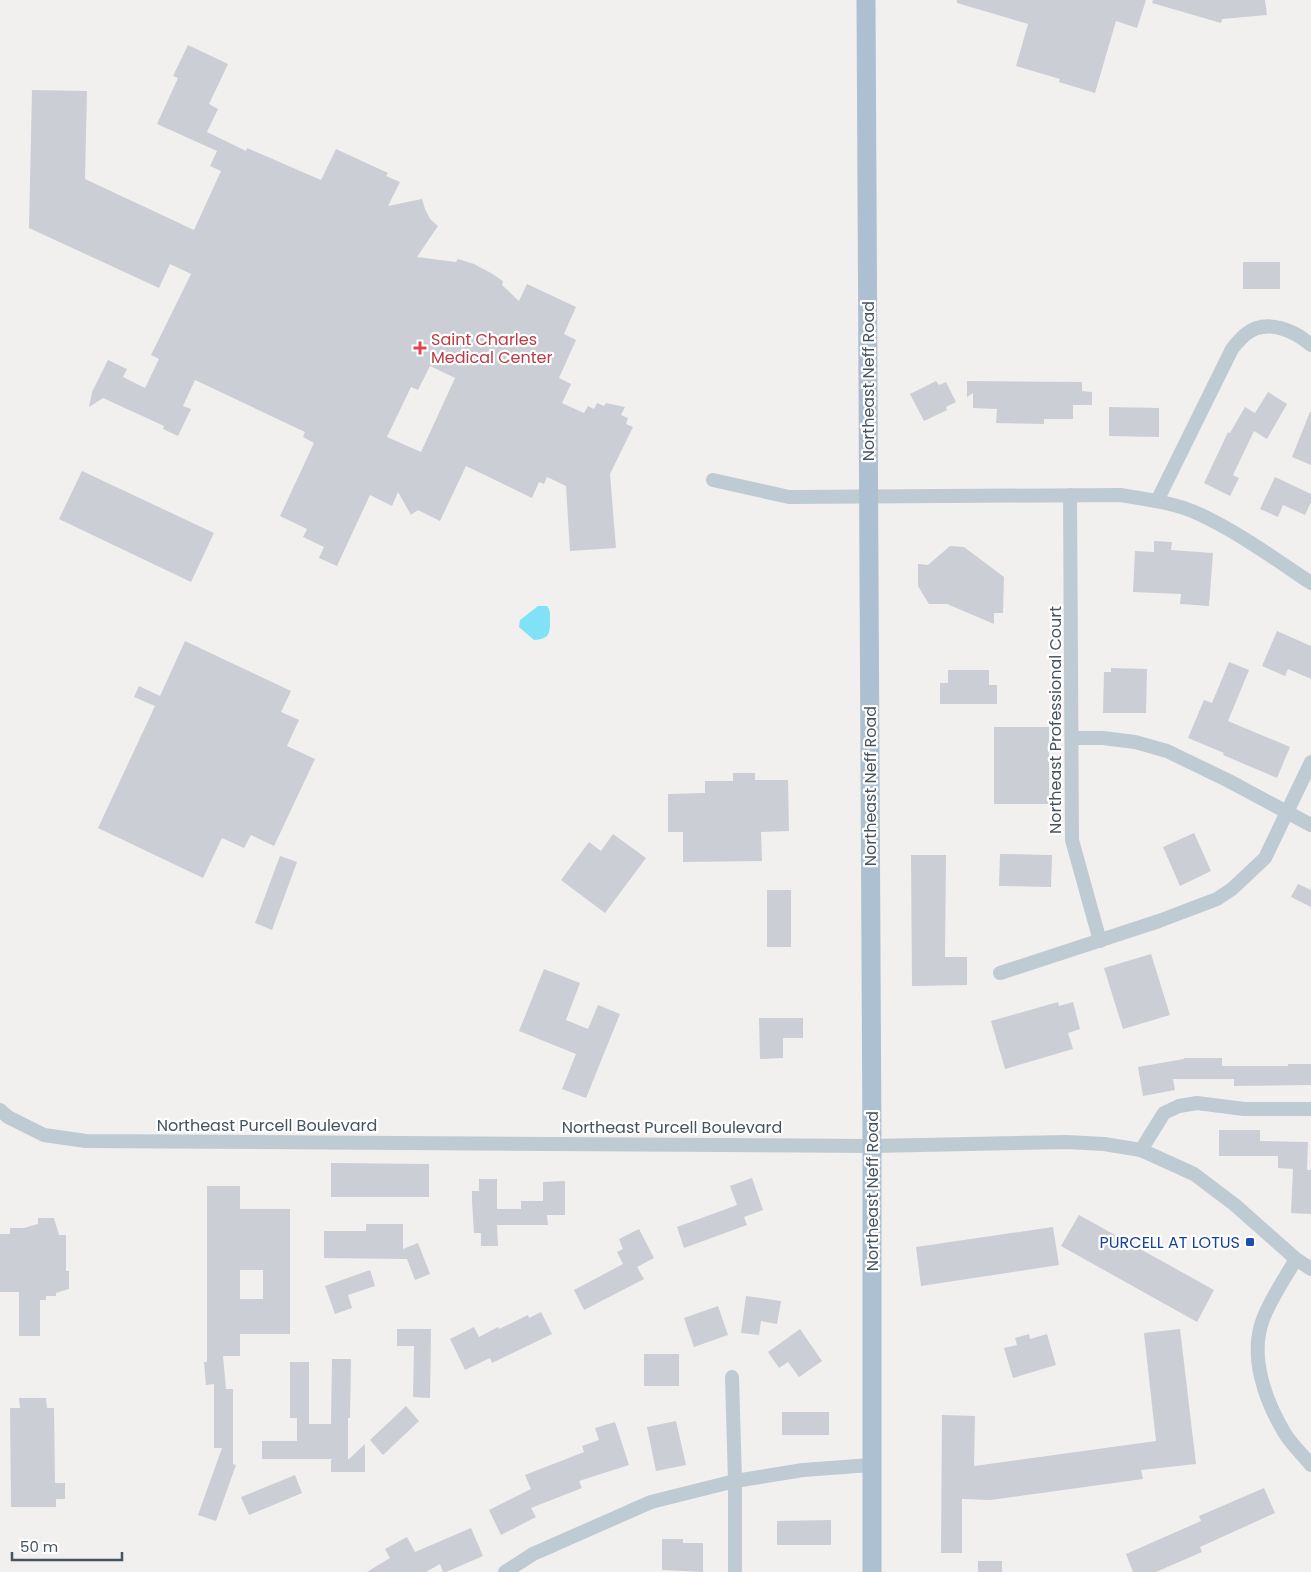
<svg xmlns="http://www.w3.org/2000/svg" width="1311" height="1572" font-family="Poppins,sans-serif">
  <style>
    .water { fill: #81e2f7 }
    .building { fill: #cbced5; fill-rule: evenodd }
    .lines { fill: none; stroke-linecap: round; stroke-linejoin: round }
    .minor { stroke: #becbd3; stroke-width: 14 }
    .major { stroke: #acc0d1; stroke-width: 19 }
    .health-dot { fill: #e0444e; stroke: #fff; stroke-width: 2 }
    .transit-dot { fill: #1a4fb4; stroke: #fff; stroke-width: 2 }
    .labels { text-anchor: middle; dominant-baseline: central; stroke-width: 4.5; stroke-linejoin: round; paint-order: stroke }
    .health-label { font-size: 16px; fill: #be3a42; stroke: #fff; text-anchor: start }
    .street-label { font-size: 16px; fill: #45545f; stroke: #fff }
    .transit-label { font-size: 16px; fill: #164399; stroke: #fff; text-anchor: end }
  </style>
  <rect width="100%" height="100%" fill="#f2efef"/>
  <path class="water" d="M 538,606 L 547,606 C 551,612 550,615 550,622 C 550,635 548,639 534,640 L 519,627 L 520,620 Z"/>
  <g class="building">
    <path d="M 957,0 L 1146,0 L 1137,28 L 1116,21 L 1095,93 L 1059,82 L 1060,79 L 1016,66 L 1028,24 L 957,3 Z"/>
    <path d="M 1153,0 L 1265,0 L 1267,15 L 1222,19 L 1221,23 L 1152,3 Z"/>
    <path d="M 188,45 L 228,64 L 209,104 L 218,109 L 207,132 L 246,151 L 247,148 L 321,180 L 336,149 L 388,173 L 386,176 L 400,182 L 388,206 L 422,199 L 425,209 L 430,219 L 438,226 L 417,257 L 456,262 L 458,259 L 474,264 L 491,273 L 503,281 L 502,285 L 519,301 L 527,284 L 576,307 L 564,334 L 576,340 L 559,378 L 571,384 L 562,403 L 584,413 L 588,406 L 594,409 L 597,403 L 604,406 L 606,403 L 625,407 L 621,415 L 628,418 L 626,424 L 633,427 L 610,474 L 616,548 L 570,551 L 566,486 L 547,477 L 544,484 L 539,482 L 532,498 L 466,466 L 440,521 L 418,510 L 411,515 L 398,492 L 392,506 L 370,495 L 337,566 L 319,558 L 324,547 L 303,537 L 307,529 L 280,516 L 314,443 L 303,437 L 305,432 L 195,380 L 183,406 L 191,409 L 178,436 L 163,429 L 164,426 L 103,398 L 89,407 L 92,392 L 108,360 L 127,369 L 123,377 L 145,388 L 159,359 L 151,355 L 191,274 L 170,264 L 159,288 L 29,228 L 32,90 L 87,91 L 85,179 L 194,230 L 221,171 L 210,166 L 217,151 L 157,124 L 178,78 L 173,76 ZM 430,366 L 455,378 L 421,452 L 387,437 L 411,387 L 418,390 Z"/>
    <rect x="1243" y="262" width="37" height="27"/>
    <path d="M 936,381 L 939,385 L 946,382 L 956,402 L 946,407 L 947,410 L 924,421 L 910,394 Z"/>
    <path d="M 967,381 L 1082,382 L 1082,391 L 1092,392 L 1092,405 L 1073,405 L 1073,419 L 1044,419 L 1044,424 L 996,423 L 997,409 L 973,408 L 973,393 L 967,397 Z"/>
    <path d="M 1268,392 L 1287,404 L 1267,439 L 1254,431 L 1233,475 L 1239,478 L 1230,496 L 1204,483 L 1228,432 L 1230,433 L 1245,407 L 1255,413 Z"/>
    <path d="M 1109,407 L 1159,408 L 1159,437 L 1109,436 Z"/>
    <path d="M 1310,412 L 1311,412 L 1311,465 L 1292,457 Z"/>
    <path d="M 82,471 L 214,533 L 191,582 L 59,519 Z"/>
    <path d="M 1275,477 L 1311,494 L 1311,502 L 1305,515 L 1283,505 L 1278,517 L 1260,509 Z"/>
    <path d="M 1154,541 L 1172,542 L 1171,550 L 1213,553 L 1209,606 L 1180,604 L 1181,594 L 1133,592 L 1135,551 L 1154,552 Z"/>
    <path d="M 950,546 L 964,547 L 1004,577 L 1003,613 L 994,613 L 994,624 L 947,604 L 929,604 L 918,586 L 918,564 L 928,565 Z"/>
    <path d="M 1277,631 L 1311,646 L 1311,679 L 1288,669 L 1285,676 L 1262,666 Z"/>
    <path d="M 185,641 L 291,691 L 281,712 L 299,720 L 287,746 L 315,759 L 274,846 L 251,835 L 244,848 L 222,838 L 203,878 L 98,828 L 155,706 L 134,697 L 139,686 L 160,696 Z"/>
    <path d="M 1229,662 L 1249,670 L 1228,721 L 1290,747 L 1277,778 L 1223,755 L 1224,753 L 1188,738 L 1204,700 L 1212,703 Z"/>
    <path d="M 1111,668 L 1147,669 L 1146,713 L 1103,713 L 1104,672 L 1111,672 Z"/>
    <path d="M 948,670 L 989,670 L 989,685 L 997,685 L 997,704 L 940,704 L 940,683 L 948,683 Z"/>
    <rect x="994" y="727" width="55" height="77"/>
    <path d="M 733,773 L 755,773 L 755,780 L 788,780 L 789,831 L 761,832 L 762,861 L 683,862 L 683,832 L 668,832 L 668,794 L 705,793 L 705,781 L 733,781 Z"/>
    <path d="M 1194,833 L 1211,871 L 1180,886 L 1163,847 Z"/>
    <path d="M 613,834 L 646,858 L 605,913 L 561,880 L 589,842 L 601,851 Z"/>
    <path d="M 1000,854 L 1052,855 L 1051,887 L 999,886 Z"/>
    <path d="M 911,855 L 946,855 L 945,957 L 967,957 L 967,985 L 912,986 Z"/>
    <path d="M 280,856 L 297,862 L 272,930 L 255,923 Z"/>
    <path d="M 1298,884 L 1311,890 L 1311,907 L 1291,897 Z"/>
    <rect x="767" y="890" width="24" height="57"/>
    <path d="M 1151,954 L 1170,1015 L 1123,1029 L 1104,968 Z"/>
    <path d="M 544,969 L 580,983 L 566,1020 L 588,1029 L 598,1005 L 620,1014 L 586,1098 L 562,1089 L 576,1054 L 519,1031 Z"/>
    <path d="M 1058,1002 L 1059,1006 L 1073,1002 L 1080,1029 L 1068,1033 L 1073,1049 L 1005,1069 L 991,1021 Z"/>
    <path d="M 759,1018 L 803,1018 L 803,1038 L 783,1038 L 783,1058 L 760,1059 Z"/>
    <path d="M 1184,1058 L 1222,1058 L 1222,1066 L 1288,1066 L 1288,1064 L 1311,1064 L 1311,1085 L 1234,1086 L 1234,1079 L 1173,1079 L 1175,1090 L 1143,1096 L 1138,1067 L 1184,1059 Z"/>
    <path d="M 1219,1130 L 1260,1130 L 1260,1141 L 1308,1142 L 1307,1170 L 1311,1170 L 1311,1214 L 1291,1213 L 1293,1169 L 1278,1168 L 1278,1156 L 1219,1156 Z"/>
    <path d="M 331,1163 L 429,1164 L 429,1197 L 331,1197 Z"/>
    <path d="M 752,1178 L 763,1210 L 744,1217 L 747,1225 L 684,1248 L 677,1227 L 737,1205 L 730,1186 Z"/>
    <path d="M 479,1179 L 497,1179 L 497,1209 L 521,1209 L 521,1201 L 543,1201 L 543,1182 L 565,1181 L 565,1215 L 547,1215 L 548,1225 L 497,1225 L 498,1246 L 481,1246 L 481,1233 L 474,1233 L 472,1202 L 472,1191 L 479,1191 Z"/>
    <path d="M 207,1186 L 240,1186 L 240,1209 L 290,1209 L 290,1334 L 240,1334 L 240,1356 L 223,1356 L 226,1389 L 233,1389 L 233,1464 L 236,1465 L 216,1521 L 198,1515 L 222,1448 L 214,1448 L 214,1384 L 206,1385 L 204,1362 L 207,1362 ZM 240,1270 L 263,1270 L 263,1299 L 240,1299 Z"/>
    <path d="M 1079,1215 L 1214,1290 L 1197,1322 L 1061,1246 Z"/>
    <path d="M 38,1218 L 54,1218 L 59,1235 L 66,1235 L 66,1271 L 69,1271 L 69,1289 L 56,1293 L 56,1296 L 46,1296 L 46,1300 L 40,1300 L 40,1336 L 19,1336 L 19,1292 L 0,1292 L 0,1234 L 10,1234 L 10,1228 L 24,1228 L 38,1224 Z"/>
    <path d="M 366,1224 L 403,1224 L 403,1249 L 418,1243 L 430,1274 L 415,1280 L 407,1259 L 324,1258 L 324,1231 L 366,1231 Z"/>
    <path d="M 1053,1227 L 1059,1265 L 921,1286 L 916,1247 Z"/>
    <path d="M 639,1229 L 654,1258 L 637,1267 L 644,1279 L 584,1310 L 574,1290 L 623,1264 L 617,1252 L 623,1249 L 619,1239 Z"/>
    <path d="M 370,1270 L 375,1286 L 348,1295 L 352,1308 L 335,1314 L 325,1286 Z"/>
    <path d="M 746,1296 L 781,1301 L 777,1324 L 761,1321 L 759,1335 L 741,1333 Z"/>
    <path d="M 718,1306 L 728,1335 L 694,1347 L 684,1318 Z"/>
    <path d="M 541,1312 L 552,1334 L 492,1363 L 490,1358 L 465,1370 L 450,1339 L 474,1327 L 479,1337 L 498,1327 L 499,1329 L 528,1315 L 529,1318 Z"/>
    <path d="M 397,1329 L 431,1329 L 430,1398 L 413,1397 L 414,1346 L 397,1346 Z"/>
    <path d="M 800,1329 L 822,1361 L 799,1377 L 788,1362 L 779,1368 L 768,1352 Z"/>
    <path d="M 1180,1329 L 1196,1464 L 1141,1470 L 1143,1479 L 990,1500 L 962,1499 L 962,1553 L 941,1553 L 942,1415 L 975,1416 L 974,1466 L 1156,1441 L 1144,1333 Z"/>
    <path d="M 1029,1334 L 1030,1339 L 1047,1334 L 1056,1365 L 1013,1378 L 1004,1348 L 1017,1345 L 1015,1338 Z"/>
    <rect x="644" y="1354" width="35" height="32"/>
    <path d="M 332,1359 L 351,1359 L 350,1418 L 348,1418 L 348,1460 L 365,1444 L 365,1472 L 331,1472 L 331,1460 L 333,1459 L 262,1459 L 262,1441 L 297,1441 L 297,1418 L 290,1418 L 290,1362 L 309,1362 L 309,1424 L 331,1424 Z"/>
    <path d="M 19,1398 L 46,1398 L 47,1408 L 54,1408 L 55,1483 L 65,1483 L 65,1499 L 56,1499 L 56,1507 L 11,1507 L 10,1408 L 20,1408 Z"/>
    <path d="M 406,1406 L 419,1421 L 383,1455 L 370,1440 Z"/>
    <rect x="782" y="1412" width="47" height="23"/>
    <path d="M 676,1421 L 686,1465 L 656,1471 L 647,1427 Z"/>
    <path d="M 615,1422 L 629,1465 L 579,1481 L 582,1488 L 531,1508 L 536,1517 L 501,1535 L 489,1510 L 531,1489 L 525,1475 L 584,1452 L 582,1446 L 599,1440 L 595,1428 Z"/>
    <path d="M 295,1475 L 302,1493 L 249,1515 L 241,1497 Z"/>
    <path d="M 1264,1488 L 1275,1513 L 1200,1547 L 1202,1552 L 1156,1572 L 1133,1572 L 1126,1554 L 1201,1521 L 1199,1516 Z"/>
    <path d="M 831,1520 L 831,1545 L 777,1545 L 777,1521 Z"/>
    <path d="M 471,1528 L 483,1556 L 446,1572 L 443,1572 L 440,1564 L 426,1572 L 367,1572 L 390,1558 L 385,1549 L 407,1537 L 415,1552 Z"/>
    <path d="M 662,1539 L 683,1539 L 683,1543 L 703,1543 L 703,1572 L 662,1570 Z"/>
    <rect x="978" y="1561" width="24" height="11"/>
  </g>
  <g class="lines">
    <g class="minor">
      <path d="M 713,480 L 789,497 L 1120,495 C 1145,499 1176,503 1199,514 C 1238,532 1275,559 1311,583"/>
      <path d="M 1070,495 L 1072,840 L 1100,941"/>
      <path d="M 1157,501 L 1232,349 C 1236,344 1241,338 1246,334 C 1266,318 1294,330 1311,345"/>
      <path d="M 1072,738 L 1103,738 L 1135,742 L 1167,751 L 1229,781 L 1311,825"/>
      <path d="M 1000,973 L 1159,921 L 1217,899 L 1232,889 L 1265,858 L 1311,762"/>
      <path d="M 0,1110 L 8,1117 L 44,1135 L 86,1141 L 872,1146 L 1067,1142 L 1104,1144 L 1141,1150 L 1194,1174 L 1235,1205 L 1296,1259 L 1311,1269"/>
      <path d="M 1141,1150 L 1164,1113 L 1179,1106 L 1197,1103 L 1244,1109 L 1311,1109"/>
      <path d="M 1296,1259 C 1285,1278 1271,1298 1263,1319 C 1249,1356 1265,1400 1284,1432 C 1291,1444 1302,1454 1311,1465"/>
      <path d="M 732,1377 L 735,1481 L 735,1572"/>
      <path d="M 505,1572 L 533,1554 L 651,1502 L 735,1481 L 803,1470 L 871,1465"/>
    </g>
    <path class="major" d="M 866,0 L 872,1146 L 872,1572"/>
  </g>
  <path class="health-dot" d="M417.5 340.5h5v5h5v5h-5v5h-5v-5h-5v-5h5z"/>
  <rect class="transit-dot" x="1245" y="1237" width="10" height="10" rx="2.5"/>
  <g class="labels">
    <g class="health-label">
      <text x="431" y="339">Saint Charles<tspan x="431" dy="18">Medical Center</tspan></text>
    </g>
    <g class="street-label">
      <text transform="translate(868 381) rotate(-90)">Northeast Neff Road</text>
      <text transform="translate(1055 720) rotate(-90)">Northeast Professional Court</text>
      <text transform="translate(870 786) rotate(-90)">Northeast Neff Road</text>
      <text x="267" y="1125">Northeast Purcell Boulevard</text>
      <text x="672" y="1127">Northeast Purcell Boulevard</text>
      <text transform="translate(872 1191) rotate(-90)">Northeast Neff Road</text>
    </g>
    <g class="transit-label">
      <text x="1240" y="1242">PURCELL AT LOTUS</text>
    </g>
  </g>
  <path d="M12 1552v8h110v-8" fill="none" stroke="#45545f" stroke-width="2.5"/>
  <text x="20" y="1552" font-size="15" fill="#45545f" stroke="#ffffff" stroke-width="4" paint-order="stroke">50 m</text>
</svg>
